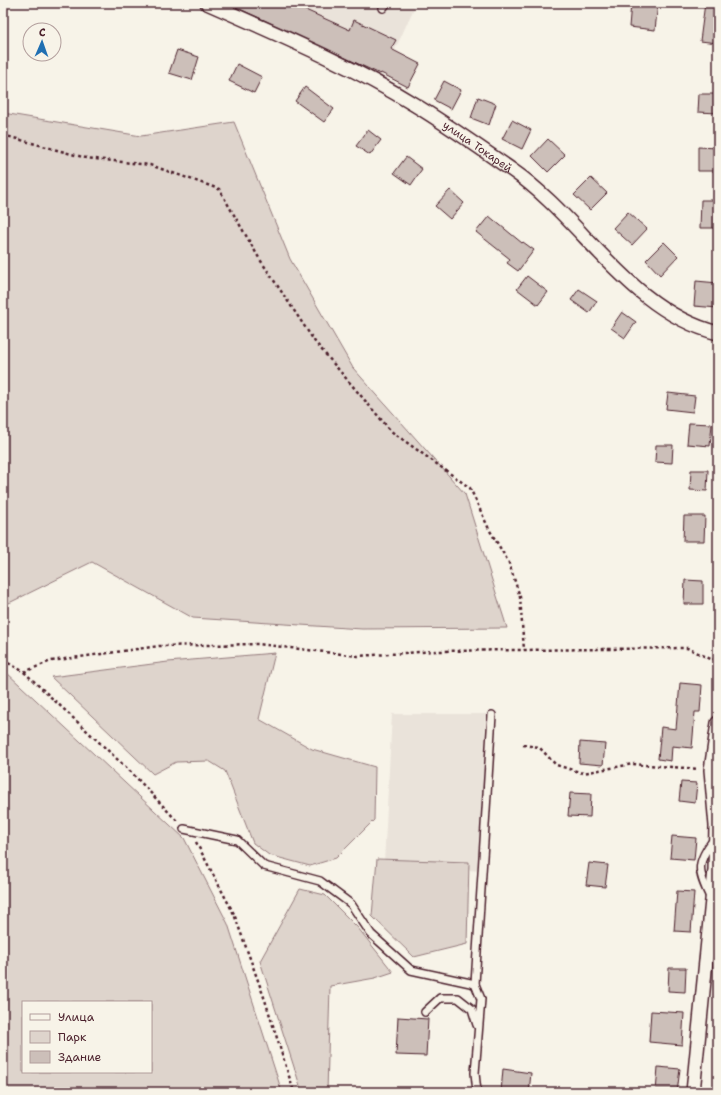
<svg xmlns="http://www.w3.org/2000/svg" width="721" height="1095" font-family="'Shantell Sans',sans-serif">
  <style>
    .built { fill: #eae3da }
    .green { fill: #ded4cc; stroke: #947a7c; fill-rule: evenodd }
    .building { fill: #ccbfb9; stroke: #4a1f2b }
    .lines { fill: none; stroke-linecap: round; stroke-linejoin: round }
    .lane-casing { stroke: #4a1f2b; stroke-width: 10 }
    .street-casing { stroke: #4a1f2b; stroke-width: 16 }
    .path { stroke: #4a1f2b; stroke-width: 2.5; stroke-dasharray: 3 3; stroke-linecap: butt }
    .lane { stroke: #f7f3e8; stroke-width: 7 }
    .street { stroke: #f7f3e8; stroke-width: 13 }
    .labels { text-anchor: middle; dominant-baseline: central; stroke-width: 3; stroke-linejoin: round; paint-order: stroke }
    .street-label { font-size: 11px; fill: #4a1f2b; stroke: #f7f3e8 }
  </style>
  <rect width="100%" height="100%" fill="#f7f3e8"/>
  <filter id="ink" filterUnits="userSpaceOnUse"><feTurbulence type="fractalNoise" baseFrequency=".025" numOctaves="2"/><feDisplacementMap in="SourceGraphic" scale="8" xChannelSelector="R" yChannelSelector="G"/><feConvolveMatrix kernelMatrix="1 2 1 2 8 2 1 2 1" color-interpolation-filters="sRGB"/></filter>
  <g filter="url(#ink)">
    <g class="built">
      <path d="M 209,3 L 460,3 L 459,5 L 415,6 L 382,78 Z"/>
      <path d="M 392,714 L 486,714 L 480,871 L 384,863 Z"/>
    </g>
    <g class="green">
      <path d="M 3,113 L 141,136 L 234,122 L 290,259 L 353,368 L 465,494 L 507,628 L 362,629 L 193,618 L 92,562 L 9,603 L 3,599 Z"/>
      <path d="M 275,653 L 259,719 L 312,749 L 375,767 L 374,820 L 336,858 L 310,866 L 269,855 L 253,843 L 225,771 L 209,761 L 176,762 L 153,774 L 51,677 L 168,662 Z"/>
      <path d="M 6,672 L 184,838 L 228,924 L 282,1092 L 3,1092 L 3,674 ZM 23,1002 L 151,1002 L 151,1072 L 23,1072 Z"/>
      <path d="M 377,859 L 469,862 L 467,944 L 414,957 L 372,916 Z"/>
      <path d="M 300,889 L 325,895 L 358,928 L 393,972 L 375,978 L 330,986 L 327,1092 L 302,1092 L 260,961 Z"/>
    </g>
    <g class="building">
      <path d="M 227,3 L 290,3 L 350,30 L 354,20 L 396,40 L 391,49 L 420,64 L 408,87 L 381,73 L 380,74 Z"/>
      <path d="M 631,3 L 658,3 L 655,30 L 629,27 Z"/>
      <path d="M 705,3 L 718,3 L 718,43 L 700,41 Z"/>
      <path d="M 177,50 L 199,57 L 192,80 L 169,73 Z"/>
      <path d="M 237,64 L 262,77 L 254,93 L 229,81 Z"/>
      <path d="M 444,81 L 461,90 L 451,109 L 434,100 Z"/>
      <path d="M 305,87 L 334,109 L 324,122 L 295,101 Z"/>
      <path d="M 699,94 L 718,94 L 718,113 L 698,112 Z"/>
      <path d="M 478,97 L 496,104 L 489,125 L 471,118 Z"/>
      <path d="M 512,120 L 531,130 L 522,149 L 502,139 Z"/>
      <path d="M 368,130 L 381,140 L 370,155 L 356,146 Z"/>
      <path d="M 548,139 L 565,155 L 548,172 L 532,156 Z"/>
      <path d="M 698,147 L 718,148 L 718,171 L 698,171 Z"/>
      <path d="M 406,157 L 422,169 L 411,185 L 394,173 Z"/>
      <path d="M 591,178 L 607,193 L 590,210 L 574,195 Z"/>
      <path d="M 450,190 L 464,203 L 450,219 L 435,206 Z"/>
      <path d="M 701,200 L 718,200 L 718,228 L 700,228 Z"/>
      <path d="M 628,212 L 647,229 L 632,245 L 613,228 Z"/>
      <path d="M 489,216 L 522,243 L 523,242 L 534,250 L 518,271 L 507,263 L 510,259 L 476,232 Z"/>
      <path d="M 664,242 L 678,256 L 660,275 L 646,260 Z"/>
      <path d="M 527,276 L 548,292 L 538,305 L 517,289 Z"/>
      <path d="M 696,281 L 718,283 L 718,308 L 694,306 Z"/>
      <path d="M 579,289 L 597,301 L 589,313 L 571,300 Z"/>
      <path d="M 622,312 L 636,322 L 625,338 L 611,328 Z"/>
      <path d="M 668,393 L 695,396 L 693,412 L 666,409 Z"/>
      <path d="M 689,423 L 712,424 L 710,446 L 687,444 Z"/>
      <path d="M 656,445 L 673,445 L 672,463 L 655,462 Z"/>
      <path d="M 691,470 L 708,470 L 707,491 L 690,490 Z"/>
      <path d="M 684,516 L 705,516 L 704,541 L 683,541 Z"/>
      <path d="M 685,580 L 703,581 L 703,604 L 684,604 Z"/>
      <path d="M 680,683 L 702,685 L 700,712 L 695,712 L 692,748 L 672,746 L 671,761 L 658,759 L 661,727 L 676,729 Z"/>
      <path d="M 580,742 L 605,744 L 603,765 L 579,763 Z"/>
      <path d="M 681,782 L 697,783 L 695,803 L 679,801 Z"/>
      <path d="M 570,793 L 591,794 L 590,817 L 568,816 Z"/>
      <path d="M 672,836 L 696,838 L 694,860 L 670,858 Z"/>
      <path d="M 589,863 L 608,865 L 605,887 L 586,885 Z"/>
      <path d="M 677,891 L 694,892 L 691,932 L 674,931 Z"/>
      <path d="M 669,968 L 686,968 L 685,992 L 668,991 Z"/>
      <path d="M 651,1011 L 684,1013 L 682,1045 L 649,1042 Z"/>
      <path d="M 398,1017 L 428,1019 L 426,1056 L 396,1055 Z"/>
      <path d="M 658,1067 L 680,1069 L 677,1092 L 656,1092 Z"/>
      <path d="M 503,1069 L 531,1073 L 529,1092 L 501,1092 Z"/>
    </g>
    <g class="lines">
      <defs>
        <g id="lane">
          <path d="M 383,8 L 387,3"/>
          <path d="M 184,829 L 237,840 L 264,866 L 320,881 L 351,904 L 371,934 L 411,970 L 475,984"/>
          <path d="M 710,897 C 697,871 696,862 715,838"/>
          <path d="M 425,1012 L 440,998 L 458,998 L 472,1009 L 477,1025"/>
          <path d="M 477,1092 L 475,1073 L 481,999 L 475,984 L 492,715"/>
        </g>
        <g id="street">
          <path id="s1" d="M 207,3 C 277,34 349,64 415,105 C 448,125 480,148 512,170 C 584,220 629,311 718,333"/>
          <path d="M 693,1092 L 715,870 L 716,826 L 711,770 L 718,723"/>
        </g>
      </defs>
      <use href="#lane" class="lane-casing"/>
      <use href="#street" class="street-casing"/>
      <g class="path">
        <path d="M 3,135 L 86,158 L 150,165 L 219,189 L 259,258 L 315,342 L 391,431 L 470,488 L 489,529 L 509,563 L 520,597 L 524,650"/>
        <path d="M 3,660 L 24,672 L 51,661 L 159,646 L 258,644 L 358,656 L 436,651 L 687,648 L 713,660 L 718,656"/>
        <path d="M 24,672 L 132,773 L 178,822"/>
        <path d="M 523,745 L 539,747 L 556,765 L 583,773 L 633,764 L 699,769"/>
        <path d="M 196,842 L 234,914 L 265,1000 L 294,1092"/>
      </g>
      <use href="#lane" class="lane"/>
      <use href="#street" class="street"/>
    </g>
  </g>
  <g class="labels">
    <g class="street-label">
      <text stroke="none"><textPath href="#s1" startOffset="307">улица Токарей</textPath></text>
    </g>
  </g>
  <rect width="721" height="1095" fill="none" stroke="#f7f3e8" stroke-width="16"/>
  <rect x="8" y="8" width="705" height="1079" fill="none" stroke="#4a1f2b" stroke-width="1.5" filter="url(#ink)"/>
  <rect x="22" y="1001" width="130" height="72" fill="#f7f3e8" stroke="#b29e9c"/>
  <rect x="30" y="1014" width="20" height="6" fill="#f7f3e8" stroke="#b29e9c"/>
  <text x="58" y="1021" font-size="12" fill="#4a1f2b">Улица</text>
  <rect x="30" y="1031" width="20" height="12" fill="#ded4cc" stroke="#b29e9c"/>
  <text x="58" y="1041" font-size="12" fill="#4a1f2b">Парк</text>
  <rect x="30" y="1051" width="20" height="12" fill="#ccbfb9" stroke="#b29e9c"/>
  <text x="58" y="1061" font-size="12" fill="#4a1f2b">Здание</text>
  <g transform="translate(42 42) rotate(2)"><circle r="19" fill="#f7f3e8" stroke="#b29e9c"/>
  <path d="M0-3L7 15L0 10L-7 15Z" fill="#1f6fb2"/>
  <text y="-6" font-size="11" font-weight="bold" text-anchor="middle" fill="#4a1f2b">С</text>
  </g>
</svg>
